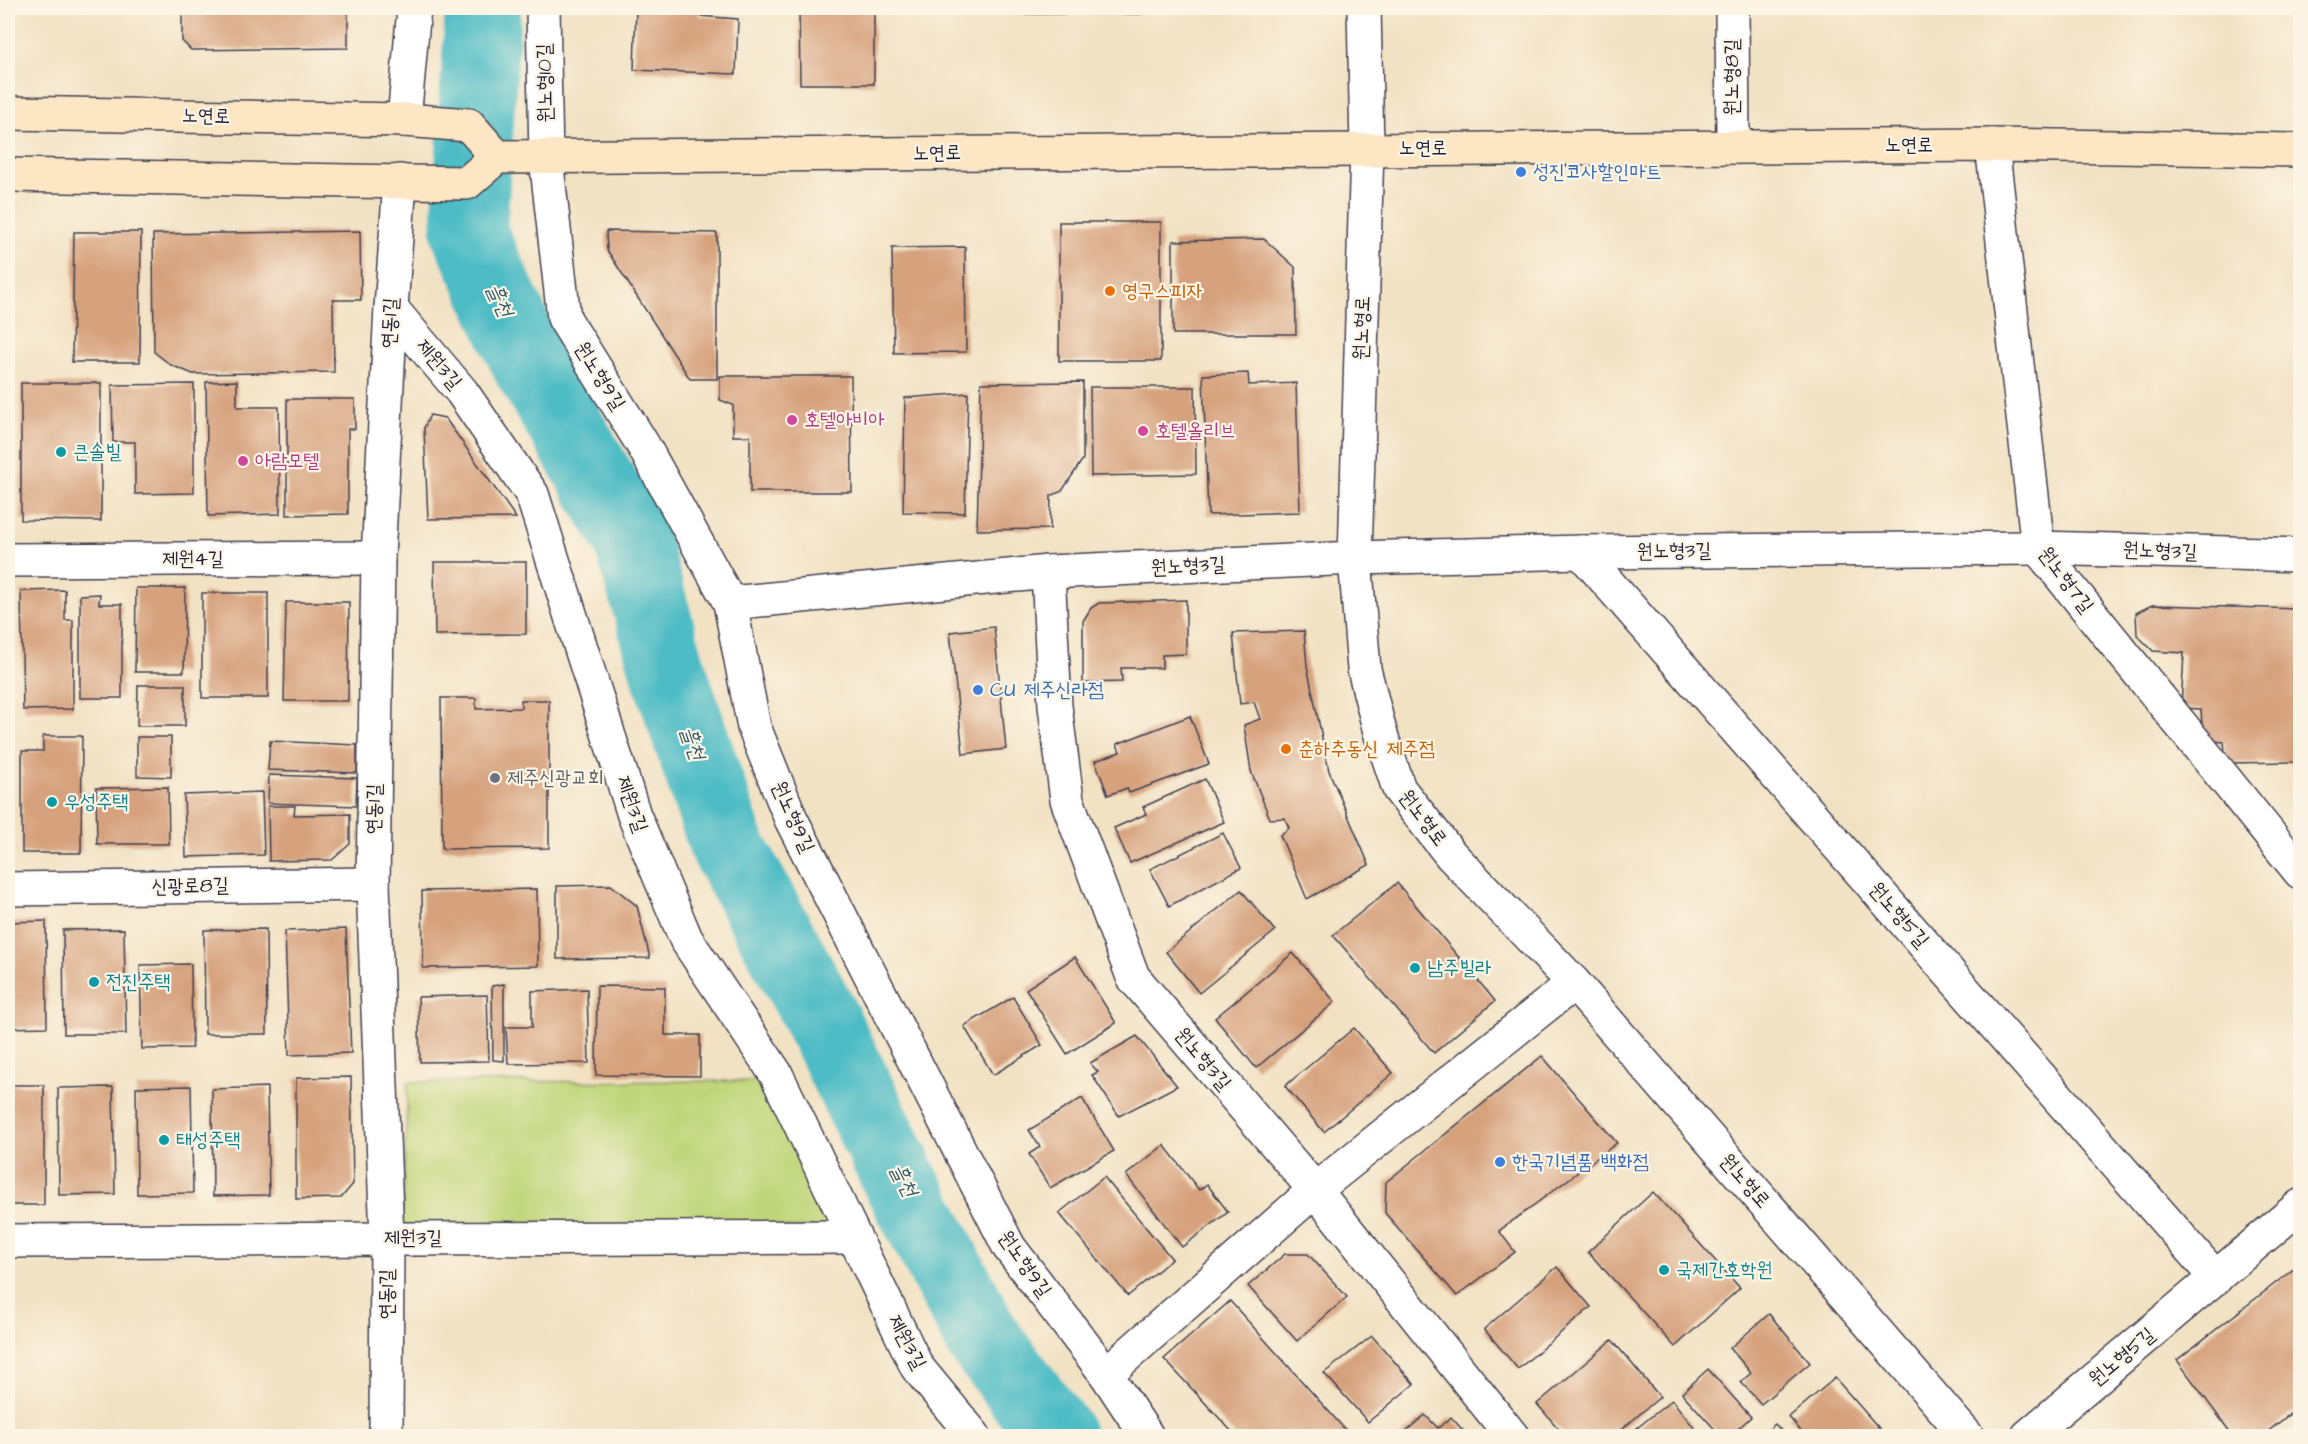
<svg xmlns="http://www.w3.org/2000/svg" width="2308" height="1444" font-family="'Architects Daughter','Poor Story',sans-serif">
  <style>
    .green { fill: #c0d579; stroke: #717c5a; stroke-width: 1.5 }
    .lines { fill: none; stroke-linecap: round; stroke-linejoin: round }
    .river { stroke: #4ebcc5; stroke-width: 76 }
    .building { fill: #d6a17d }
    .minor-casing { stroke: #413f50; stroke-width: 36 }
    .tertiary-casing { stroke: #413f50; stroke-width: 36 }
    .secondary-casing { stroke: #413f50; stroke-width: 36 }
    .minor { stroke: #fff; stroke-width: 33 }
    .tertiary { stroke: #fff; stroke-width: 33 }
    .secondary { stroke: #fce6c4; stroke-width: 33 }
    .shop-dot { fill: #3f7fe0; stroke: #fcf5e5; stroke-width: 2 }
    .food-dot { fill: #e8710a; stroke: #fcf5e5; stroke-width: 2 }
    .hotel-dot { fill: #d1479c; stroke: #fcf5e5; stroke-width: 2 }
    .culture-dot { fill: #0f9aa8; stroke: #fcf5e5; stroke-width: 2 }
    .worship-dot { fill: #6b7280; stroke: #fcf5e5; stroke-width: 2 }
    .labels { text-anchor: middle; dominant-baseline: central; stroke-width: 4.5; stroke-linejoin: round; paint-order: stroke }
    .street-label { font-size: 20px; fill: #22223b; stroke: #fcf5e5 }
    .shop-label { font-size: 20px; fill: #366cbe; stroke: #fcf5e5; text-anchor: start }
    .food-label { font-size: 20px; fill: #c56008; stroke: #fcf5e5; text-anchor: start }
    .hotel-label { font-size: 20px; fill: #b23c85; stroke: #fcf5e5; text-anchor: start }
    .culture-label { font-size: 20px; fill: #0d838f; stroke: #fcf5e5; text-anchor: start }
    .worship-label { font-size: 20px; fill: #5b616d; stroke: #fcf5e5; text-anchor: start }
    .water-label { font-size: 21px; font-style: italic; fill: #31586b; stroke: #fcf5e5 }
  </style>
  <rect width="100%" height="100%" fill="#fcf5e5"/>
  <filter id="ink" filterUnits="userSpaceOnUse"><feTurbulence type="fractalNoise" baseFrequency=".0167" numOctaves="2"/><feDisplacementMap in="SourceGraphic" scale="12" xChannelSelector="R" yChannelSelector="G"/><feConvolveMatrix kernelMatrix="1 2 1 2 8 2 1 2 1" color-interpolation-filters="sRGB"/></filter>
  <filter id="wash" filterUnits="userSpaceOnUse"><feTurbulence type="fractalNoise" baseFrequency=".008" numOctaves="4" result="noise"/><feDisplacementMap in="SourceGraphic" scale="24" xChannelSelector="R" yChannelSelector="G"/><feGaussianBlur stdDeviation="1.35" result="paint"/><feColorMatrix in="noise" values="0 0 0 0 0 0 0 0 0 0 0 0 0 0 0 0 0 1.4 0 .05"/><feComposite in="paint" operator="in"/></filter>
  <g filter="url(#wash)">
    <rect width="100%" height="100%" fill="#f2e2c4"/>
    <path class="green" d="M 767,1081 L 839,1228 L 402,1227 L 408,1082 Z"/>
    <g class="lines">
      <path class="river" d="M 483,8 L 469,232 L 529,363 L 631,538 L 668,670 L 726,843 L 815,1006 L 901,1182 L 984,1340 L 1057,1436"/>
    </g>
    <g id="blocks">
      <g class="building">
        <path d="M 182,8 L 348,8 L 348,48 L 191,50 L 182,41 Z"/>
        <path d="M 636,8 L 699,8 L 699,16 L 738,19 L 736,74 L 634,70 Z"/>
        <path d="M 799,8 L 874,8 L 874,84 L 800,84 Z"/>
        <rect x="974" y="8" width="166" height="6"/>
        <rect x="1059" y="222" width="102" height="139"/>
        <path d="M 360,231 L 361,300 L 333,300 L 334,372 L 193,374 L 171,365 L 154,352 L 153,234 Z"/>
        <path d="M 606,231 L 717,233 L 717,379 L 690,379 L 607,250 Z"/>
        <path d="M 74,232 L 141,232 L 140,362 L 72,362 Z"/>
        <path d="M 1264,239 L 1295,267 L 1296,334 L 1173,334 L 1173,241 Z"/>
        <path d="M 965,247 L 966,352 L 894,353 L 892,248 Z"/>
        <path d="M 1248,373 L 1249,385 L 1296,383 L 1300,512 L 1208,515 L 1203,375 Z"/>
        <path d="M 720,376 L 851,376 L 852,492 L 750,492 L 750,436 L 733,436 L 733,405 L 720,400 Z"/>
        <path d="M 237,381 L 237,407 L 279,407 L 280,514 L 208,516 L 206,382 Z"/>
        <path d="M 1083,382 L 1083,459 L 1062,491 L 1051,496 L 1050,529 L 977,530 L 981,383 Z"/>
        <path d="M 21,383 L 101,383 L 101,521 L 21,520 Z"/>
        <path d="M 194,384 L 194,493 L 135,494 L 135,442 L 113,442 L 112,385 Z"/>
        <path d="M 1090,387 L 1195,387 L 1196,474 L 1091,476 Z"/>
        <path d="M 968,393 L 965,513 L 903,512 L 905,398 Z"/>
        <path d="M 287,399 L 355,399 L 355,429 L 348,429 L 348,514 L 287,515 Z"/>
        <path d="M 430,415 L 445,418 L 516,518 L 428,519 L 424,428 Z"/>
        <path d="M 434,562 L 526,562 L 526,634 L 435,635 Z"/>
        <path d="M 136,588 L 185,588 L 184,672 L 135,672 Z"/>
        <path d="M 65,590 L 65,620 L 73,620 L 73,709 L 23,710 L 21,591 Z"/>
        <rect x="202" y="593" width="66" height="105"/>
        <path d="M 100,594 L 99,604 L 122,604 L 122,698 L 80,698 L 80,595 Z"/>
        <path d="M 1186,600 L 1186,654 L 1162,655 L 1162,668 L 1121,668 L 1122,682 L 1083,683 L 1083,621 L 1091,608 L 1099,603 Z"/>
        <path d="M 286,602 L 349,602 L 348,701 L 284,701 Z"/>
        <path d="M 2152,605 L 2300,609 L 2300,762 L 2226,763 L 2224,742 L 2203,740 L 2201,709 L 2181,708 L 2184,653 L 2153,651 L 2137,635 L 2136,613 Z"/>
        <path d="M 994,627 L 1006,749 L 963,754 L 950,632 Z"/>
        <path d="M 1304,631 L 1307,666 L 1329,771 L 1369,865 L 1307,899 L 1280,835 L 1289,828 L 1285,818 L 1270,819 L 1251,771 L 1244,725 L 1260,719 L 1254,702 L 1240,704 L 1233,633 Z"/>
        <path d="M 138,685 L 185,685 L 185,726 L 137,726 Z"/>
        <path d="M 441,698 L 476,698 L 476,709 L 521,708 L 521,700 L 549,700 L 549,848 L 442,849 Z"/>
        <path d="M 1190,716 L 1209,764 L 1129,793 L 1127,788 L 1108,795 L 1095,761 L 1120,752 L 1117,744 Z"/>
        <path d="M 43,736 L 82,736 L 81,853 L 22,853 L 22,751 L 43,751 Z"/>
        <path d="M 137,737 L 171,737 L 171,777 L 137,776 Z"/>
        <path d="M 270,741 L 357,745 L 357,773 L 268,770 Z"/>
        <path d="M 269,775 L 357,778 L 356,806 L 268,803 Z"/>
        <path d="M 1205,779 L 1224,822 L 1130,863 L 1114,828 L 1146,814 L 1143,807 Z"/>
        <path d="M 168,787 L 169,844 L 97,844 L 96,788 Z"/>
        <path d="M 262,792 L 264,855 L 186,857 L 184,795 Z"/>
        <path d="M 268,806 L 295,806 L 294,815 L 350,814 L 350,844 L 332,860 L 269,861 Z"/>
        <path d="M 1223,833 L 1241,868 L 1169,906 L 1150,869 Z"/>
        <path d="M 1397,883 L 1495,1001 L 1434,1053 L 1333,935 Z"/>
        <path d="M 611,885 L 637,906 L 650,958 L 557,959 L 557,886 Z"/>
        <path d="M 537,889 L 538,966 L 423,968 L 422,891 Z"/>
        <path d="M 1241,890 L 1275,931 L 1199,993 L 1166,952 Z"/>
        <path d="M 46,921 L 47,1027 L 8,1028 L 8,922 Z"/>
        <path d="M 124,929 L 126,1034 L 64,1034 L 63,930 Z"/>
        <path d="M 266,929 L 267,1034 L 205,1034 L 204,930 Z"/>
        <path d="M 346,929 L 351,1053 L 289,1055 L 285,931 Z"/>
        <path d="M 1293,953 L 1335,1002 L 1256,1068 L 1215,1018 Z"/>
        <path d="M 1075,957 L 1116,1023 L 1067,1054 L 1026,989 Z"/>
        <path d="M 191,964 L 192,1048 L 142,1049 L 140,965 Z"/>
        <path d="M 504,984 L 504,1061 L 493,1060 L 492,986 Z"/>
        <path d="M 597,986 L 665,987 L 665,1035 L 700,1035 L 700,1076 L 596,1075 Z"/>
        <path d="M 587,989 L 589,1063 L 508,1064 L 506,1027 L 532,1027 L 532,991 Z"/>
        <path d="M 487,995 L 489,1061 L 420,1062 L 418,997 Z"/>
        <path d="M 1013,997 L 1042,1045 L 993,1075 L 964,1026 Z"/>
        <path d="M 1354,1028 L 1393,1073 L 1324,1132 L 1285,1086 Z"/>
        <path d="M 1137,1036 L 1177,1086 L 1119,1116 L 1092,1075 L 1098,1072 L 1090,1063 Z"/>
        <path d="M 1542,1056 L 1617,1143 L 1499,1231 L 1515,1252 L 1457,1296 L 1385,1213 L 1386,1182 Z"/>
        <path d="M 351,1077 L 353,1184 L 341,1198 L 296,1199 L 296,1078 Z"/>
        <rect x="8" y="1085" width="36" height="120"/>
        <path d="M 191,1086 L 193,1193 L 137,1194 L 136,1087 Z"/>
        <path d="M 113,1087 L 115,1194 L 59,1195 L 58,1088 Z"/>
        <path d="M 267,1087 L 269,1195 L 213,1196 L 212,1089 Z"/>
        <path d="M 1082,1098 L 1114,1151 L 1050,1188 L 1029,1154 L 1040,1147 L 1029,1130 Z"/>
        <path d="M 1164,1145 L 1199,1190 L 1207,1184 L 1228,1212 L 1182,1247 L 1126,1175 Z"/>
        <path d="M 1104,1177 L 1172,1259 L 1128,1296 L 1059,1213 Z"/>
        <path d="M 1653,1192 L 1740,1288 L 1675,1347 L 1588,1252 Z"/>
        <path d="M 1285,1254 L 1308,1254 L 1347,1297 L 1297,1341 L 1248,1286 Z"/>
        <path d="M 2300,1264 L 2300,1406 L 2262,1436 L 2233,1436 L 2177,1360 Z"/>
        <path d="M 1557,1267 L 1591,1307 L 1518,1369 L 1484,1329 Z"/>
        <path d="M 1230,1301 L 1349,1434 L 1347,1436 L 1236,1436 L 1164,1359 Z"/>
        <path d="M 1769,1314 L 1810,1363 L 1761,1404 L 1741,1382 L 1751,1373 L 1730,1348 Z"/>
        <path d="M 1372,1336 L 1414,1384 L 1368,1422 L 1324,1373 Z"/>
        <path d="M 1612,1340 L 1660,1397 L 1614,1436 L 1565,1436 L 1537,1404 Z"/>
        <path d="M 1708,1369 L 1751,1417 L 1730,1436 L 1721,1436 L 1682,1393 Z"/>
        <path d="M 1835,1378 L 1886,1436 L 1805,1436 L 1789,1417 Z"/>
        <path d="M 1672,1400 L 1696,1430 L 1688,1436 L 1627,1436 Z"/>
        <path d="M 1425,1415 L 1438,1428 L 1451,1417 L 1468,1436 L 1400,1436 Z"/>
        <path d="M 1775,1424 L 1786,1436 L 1761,1436 Z"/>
      </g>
    </g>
  </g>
  <g filter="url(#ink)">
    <use href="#blocks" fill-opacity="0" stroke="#413f50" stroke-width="1.5"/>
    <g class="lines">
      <defs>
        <g id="minor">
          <path d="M 543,8 L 546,158"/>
          <path d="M 1364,8 L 1367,148"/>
          <path d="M 1732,8 L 1733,146"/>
          <path d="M 404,120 L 414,8"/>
          <path d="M 1992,145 L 2038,548 L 2300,872"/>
          <path d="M 391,308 L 462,392 L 532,494 L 634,815 L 686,939 L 776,1074 L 917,1367 L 974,1436"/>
          <path d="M 1581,552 L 2216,1278"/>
          <path d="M 8,560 L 378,558"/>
          <path d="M 1048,572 L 1055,706 L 1067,800 L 1133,977 L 1315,1190 L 1512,1436"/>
          <path d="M 730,603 L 1048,572 L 1355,558 L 1581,552 L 2038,548 L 2300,555"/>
          <path d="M 8,889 L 373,884"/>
          <path d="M 8,1241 L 854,1237"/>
          <path d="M 1106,1374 L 1315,1190 L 1574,983"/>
          <path d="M 386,1436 L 387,1238 L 373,884 L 378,558 L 391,308 L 400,181"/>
          <path d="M 2028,1436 L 2300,1206"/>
        </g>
        <g id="tertiary">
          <path d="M 1367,148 L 1355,558 L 1364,669 L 1380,732 L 1399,789 L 1451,855 L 1574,983 L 1967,1436"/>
          <path d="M 546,158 L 564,318 L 643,445 L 730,603 L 754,727 L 791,819 L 1009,1247 L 1106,1374 L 1147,1436"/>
        </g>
        <g id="secondary">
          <path d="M 8,113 L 404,120 L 469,125 L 497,157"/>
          <path d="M 8,175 L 467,183 L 497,157 L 1992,145 L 2300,150"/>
        </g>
      </defs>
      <use href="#minor" class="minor-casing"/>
      <use href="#tertiary" class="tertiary-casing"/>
      <use href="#secondary" class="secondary-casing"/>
      <use href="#minor" class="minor"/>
      <use href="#tertiary" class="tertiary"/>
      <use href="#secondary" class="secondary"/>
    </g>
  </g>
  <g class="shop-dot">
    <circle cx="1521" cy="172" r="6"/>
    <circle cx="978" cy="690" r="6"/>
    <circle cx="1500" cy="1162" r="6"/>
  </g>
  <g class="food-dot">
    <circle cx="1110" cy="291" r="6"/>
    <circle cx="1286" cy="749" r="6"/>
  </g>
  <g class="hotel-dot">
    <circle cx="792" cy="420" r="6"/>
    <circle cx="1143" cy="431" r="6"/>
    <circle cx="243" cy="461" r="6"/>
  </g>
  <g class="culture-dot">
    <circle cx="61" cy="452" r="6"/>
    <circle cx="52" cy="802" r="6"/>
    <circle cx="1415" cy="968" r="6"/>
    <circle cx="94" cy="982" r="6"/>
    <circle cx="164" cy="1140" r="6"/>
    <circle cx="1664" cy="1270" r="6"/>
  </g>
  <circle class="worship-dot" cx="495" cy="778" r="6"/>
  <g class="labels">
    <g class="street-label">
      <text transform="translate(1732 77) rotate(-90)">원노형8길</text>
      <text transform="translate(545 83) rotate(-91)">원노형10길</text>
      <text transform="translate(206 116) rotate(1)">노연로</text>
      <text x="1909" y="145">노연로</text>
      <text x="1423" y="148">노연로</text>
      <text transform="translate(937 153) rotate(-1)">노연로</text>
      <text transform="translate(390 323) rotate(-87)">연동1길</text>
      <text transform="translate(1362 328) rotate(-88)">원노형로</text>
      <text transform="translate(439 364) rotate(50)">제원3길</text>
      <text transform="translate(600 376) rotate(58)">원노형9길</text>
      <text transform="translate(1674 551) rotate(-1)">원노형3길</text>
      <text transform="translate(2160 551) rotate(2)">원노형3길</text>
      <text x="193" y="559">제원4길</text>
      <text transform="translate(1188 566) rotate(-3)">원노형3길</text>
      <text transform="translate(2066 580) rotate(53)">원노형7길</text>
      <text transform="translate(632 804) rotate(71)">제원3길</text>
      <text transform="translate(374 809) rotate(-89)">연동1길</text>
      <text transform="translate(793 817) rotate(66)">원노형9길</text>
      <text transform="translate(1423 818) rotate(53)">원노형로</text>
      <text transform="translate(190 886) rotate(-1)">신광로8길</text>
      <text transform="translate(1899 915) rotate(49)">원노형5길</text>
      <text transform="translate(1203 1059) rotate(50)">원노형3길</text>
      <text transform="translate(1745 1181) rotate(49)">원노형로</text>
      <text x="413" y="1238">제원3길</text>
      <text transform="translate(1025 1264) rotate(55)">원노형9길</text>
      <text transform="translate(387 1294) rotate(-90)">연동1길</text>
      <text transform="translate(907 1342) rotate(62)">제원3길</text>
      <text transform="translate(2122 1357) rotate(-40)">원노형5길</text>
    </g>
    <g class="shop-label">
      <text x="1533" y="172">성진코사할인마트</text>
      <text x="990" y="690">CU 제주신라점</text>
      <text x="1512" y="1162">한국기념품 백화점</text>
    </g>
    <g class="food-label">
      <text x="1122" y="291">영구스피자</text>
      <text x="1298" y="749">춘하추동신 제주점</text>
    </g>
    <g class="hotel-label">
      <text x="804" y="420">호텔아비아</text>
      <text x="1155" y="431">호텔올리브</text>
      <text x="255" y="461">아람모텔</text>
    </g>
    <g class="culture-label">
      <text x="73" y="452">큰솔빌</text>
      <text x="64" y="802">우성주택</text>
      <text x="1427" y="968">남주빌라</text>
      <text x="106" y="982">전진주택</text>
      <text x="176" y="1140">태성주택</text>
      <text x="1676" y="1270">국제간호학원</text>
    </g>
    <g class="worship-label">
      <text x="507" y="778">제주신광교회</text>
    </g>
    <g class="water-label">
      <text transform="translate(500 300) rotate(65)">흘천</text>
      <text transform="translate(693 743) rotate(71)">흘천</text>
      <text transform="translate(904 1180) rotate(63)">흘천</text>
    </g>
  </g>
  <rect width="2308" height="1444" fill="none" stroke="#fcf5e5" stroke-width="30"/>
</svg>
